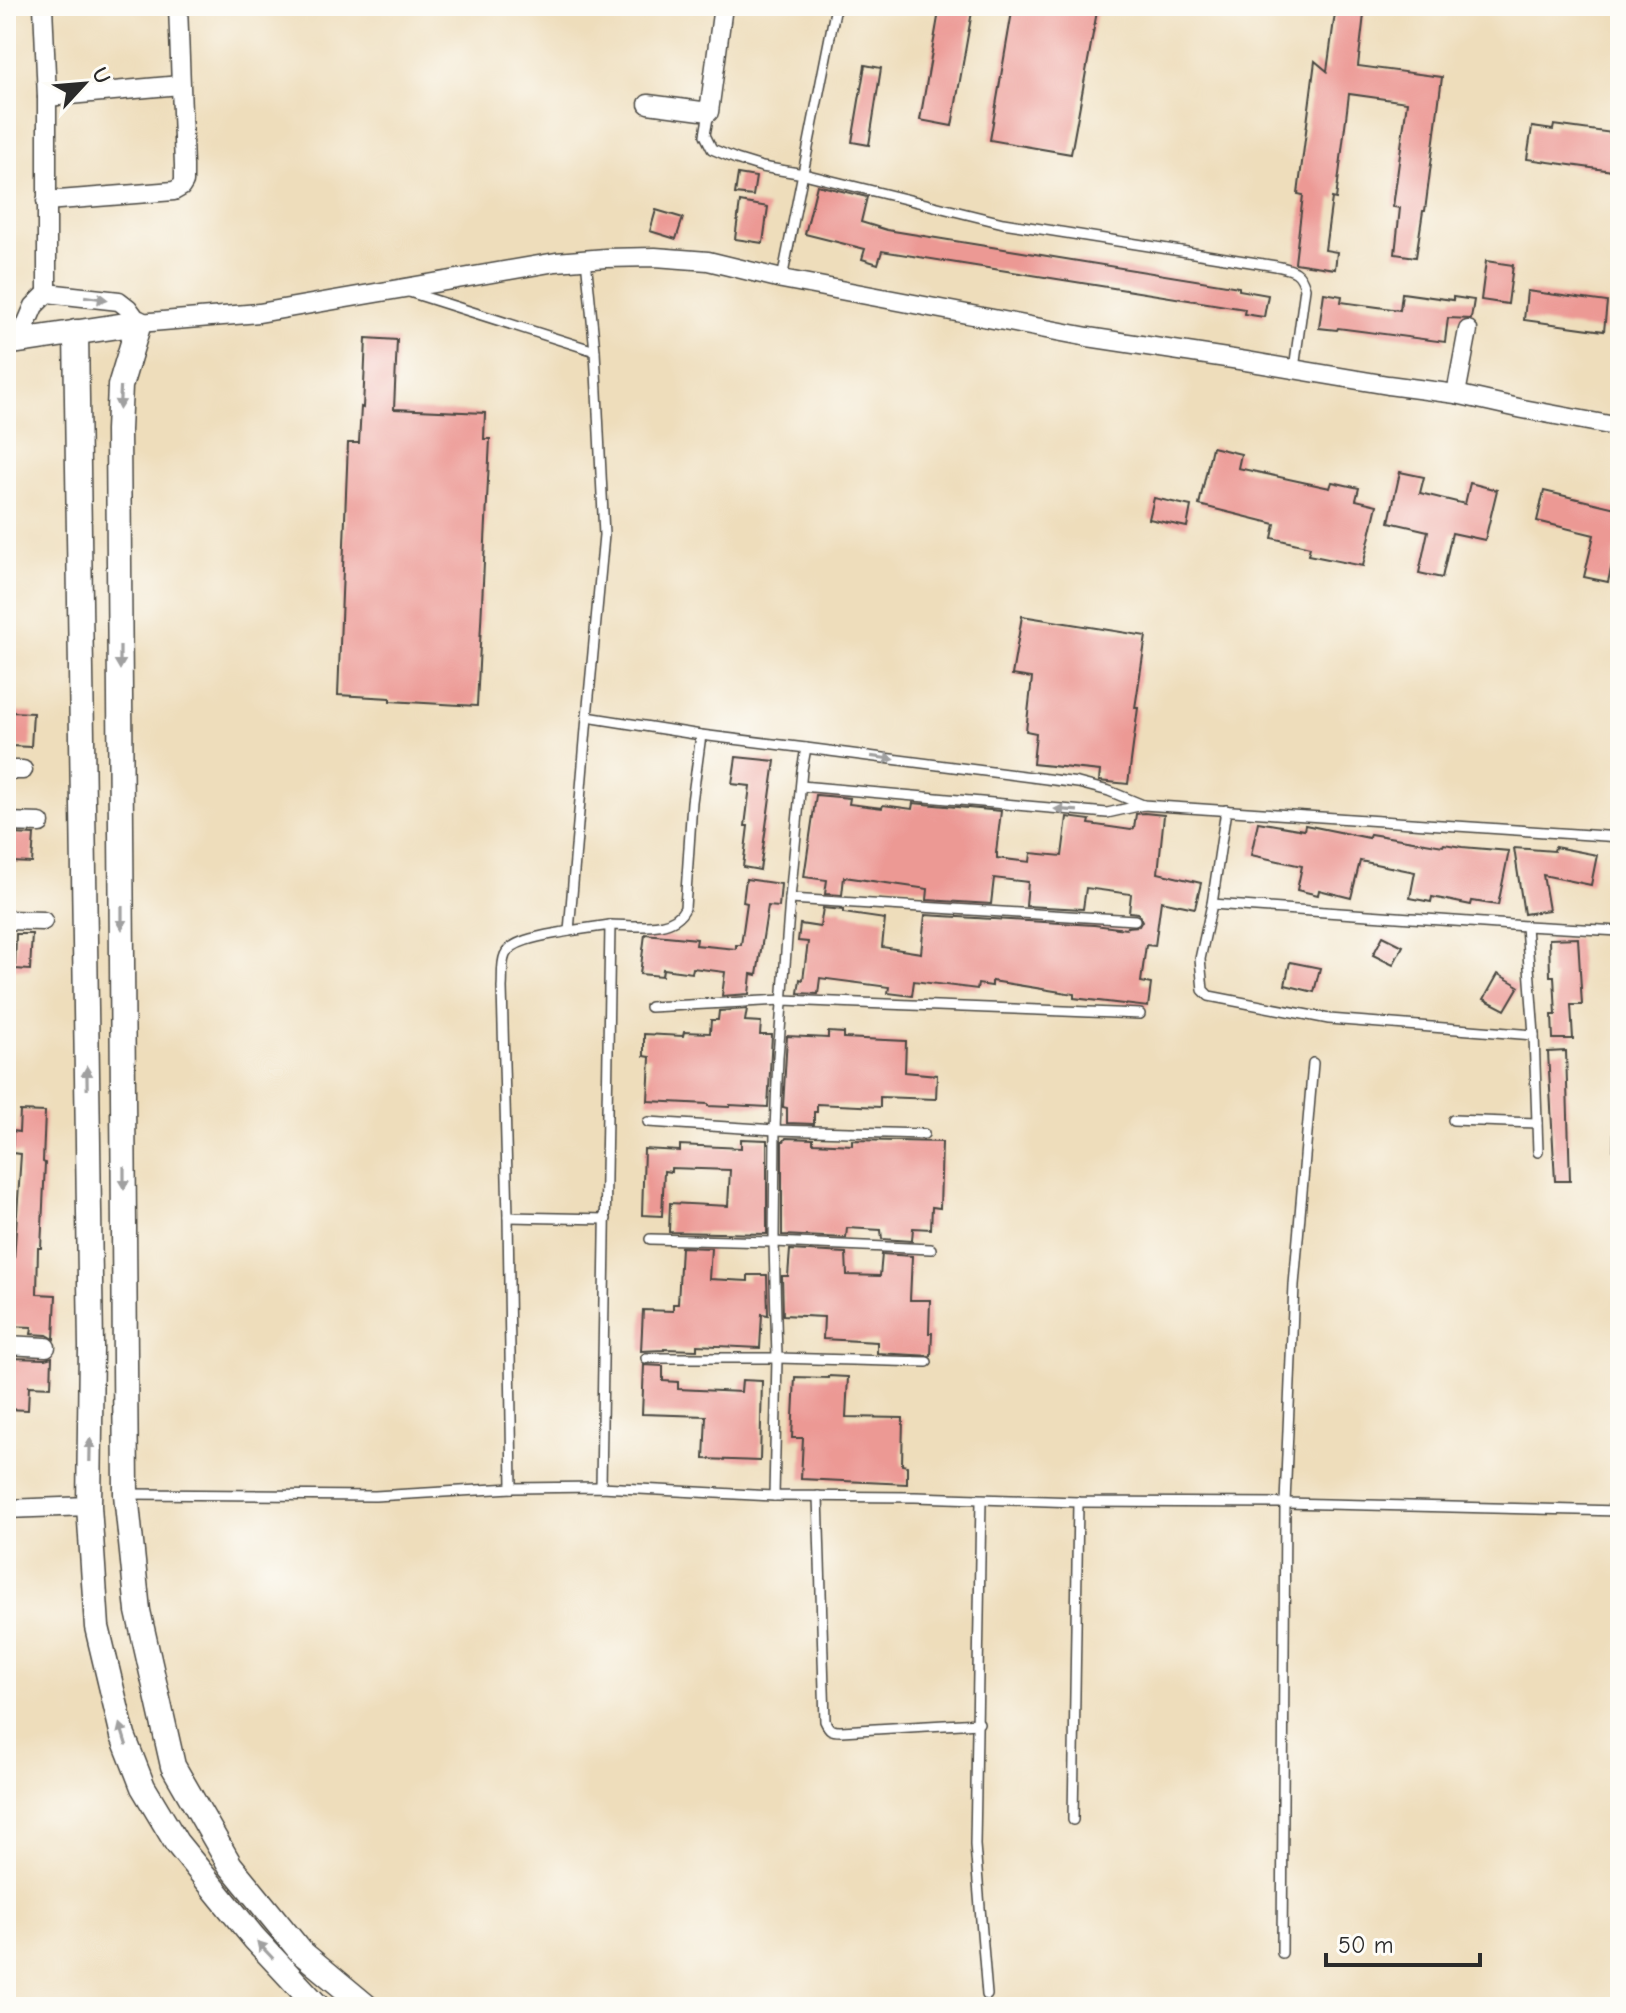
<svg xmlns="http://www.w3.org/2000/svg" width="1626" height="2013" font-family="'Comic Neue',sans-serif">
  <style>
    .building { fill: #ec9994 }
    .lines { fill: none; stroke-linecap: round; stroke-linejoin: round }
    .service-casing { stroke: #484641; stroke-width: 12 }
    .minor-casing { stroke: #484641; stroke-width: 21 }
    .tertiary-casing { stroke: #484641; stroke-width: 27 }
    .service { stroke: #fff; stroke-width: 9 }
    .minor { stroke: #fff; stroke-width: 18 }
    .tertiary { stroke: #fff; stroke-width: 24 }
    .oneway { fill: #a0a0a0 }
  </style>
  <rect width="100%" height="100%" fill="#fdfcf7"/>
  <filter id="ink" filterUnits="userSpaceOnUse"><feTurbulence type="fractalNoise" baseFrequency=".0125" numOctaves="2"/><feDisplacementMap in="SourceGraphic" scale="16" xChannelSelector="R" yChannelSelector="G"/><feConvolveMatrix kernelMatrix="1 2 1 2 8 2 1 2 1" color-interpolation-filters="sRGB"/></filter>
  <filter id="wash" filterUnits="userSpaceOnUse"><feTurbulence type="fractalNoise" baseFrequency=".006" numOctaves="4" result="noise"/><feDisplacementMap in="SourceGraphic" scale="32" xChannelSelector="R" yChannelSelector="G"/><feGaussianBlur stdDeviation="1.8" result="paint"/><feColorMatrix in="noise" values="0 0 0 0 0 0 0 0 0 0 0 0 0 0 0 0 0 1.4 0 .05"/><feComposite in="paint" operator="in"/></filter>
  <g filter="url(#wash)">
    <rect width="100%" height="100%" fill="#edb"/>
    <g id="blocks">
      <g class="building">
        <path d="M 940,6 L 973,6 L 952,126 L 920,120 Z"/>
        <path d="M 1013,6 L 1098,6 L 1071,154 L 990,140 Z"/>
        <path d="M 1336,6 L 1365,6 L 1358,66 L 1442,77 L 1425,211 L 1423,211 L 1416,257 L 1395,254 L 1400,208 L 1393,207 L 1407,102 L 1349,94 L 1336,199 L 1332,198 L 1325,250 L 1337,252 L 1335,269 L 1295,263 L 1303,195 L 1298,194 L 1315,61 L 1327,71 Z"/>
        <path d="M 865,65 L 881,68 L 869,145 L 852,142 Z"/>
        <path d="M 1554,125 L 1620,134 L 1620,172 L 1527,159 L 1532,127 L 1553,130 Z"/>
        <path d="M 738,174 L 756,177 L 753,196 L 735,194 Z"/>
        <path d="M 817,185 L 867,197 L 861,222 L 887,230 L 1239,287 L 1239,290 L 1268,295 L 1264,317 L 1244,314 L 1245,309 L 882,251 L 878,264 L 862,259 L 865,249 L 805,234 Z"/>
        <path d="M 740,202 L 768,207 L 763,243 L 735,239 Z"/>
        <path d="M 656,210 L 683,218 L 676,239 L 650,231 Z"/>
        <path d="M 1486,261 L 1513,265 L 1508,304 L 1481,300 Z"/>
        <path d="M 1527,291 L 1607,302 L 1604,331 L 1524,320 Z"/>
        <path d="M 1324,293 L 1342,296 L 1341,302 L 1400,310 L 1402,293 L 1453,300 L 1453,297 L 1474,300 L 1471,319 L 1448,318 L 1445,342 L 1338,328 L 1337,330 L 1319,328 Z"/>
        <path d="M 366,338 L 397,340 L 394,409 L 485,413 L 484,439 L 490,439 L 477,706 L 390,701 L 390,698 L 338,695 L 348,443 L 359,443 L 361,407 L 363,408 Z"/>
        <path d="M 1212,447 L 1241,454 L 1238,468 L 1330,488 L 1332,482 L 1359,488 L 1356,500 L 1377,505 L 1363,566 L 1308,555 L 1310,547 L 1272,538 L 1275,524 L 1199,505 Z"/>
        <path d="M 1400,472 L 1424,477 L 1420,493 L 1465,504 L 1470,483 L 1497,490 L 1485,540 L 1452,533 L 1442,578 L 1419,573 L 1428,531 L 1389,522 Z"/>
        <path d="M 1544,491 L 1620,509 L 1620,543 L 1617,543 L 1608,582 L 1584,577 L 1594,535 L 1537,521 Z"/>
        <path d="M 1154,498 L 1191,506 L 1187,527 L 1149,519 Z"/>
        <path d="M 1022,616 L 1146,636 L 1135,708 L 1138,708 L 1128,784 L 1099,781 L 1100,771 L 1033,764 L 1036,733 L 1026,731 L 1032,678 L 1012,675 Z"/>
        <path d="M 11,712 L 33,713 L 31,747 L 10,746 Z"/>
        <path d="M 736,757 L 775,761 L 760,870 L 743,867 L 748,826 L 745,826 L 750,786 L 732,784 Z"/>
        <path d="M 816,795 L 850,798 L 849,804 L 882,808 L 883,805 L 912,809 L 913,803 L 1001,811 L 996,853 L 997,853 L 997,858 L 1030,862 L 1031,853 L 1062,856 L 1067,817 L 1090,820 L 1089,824 L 1131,830 L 1134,828 L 1136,814 L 1144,813 L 1164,815 L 1158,873 L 1201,883 L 1195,908 L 1161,901 L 1155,946 L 1146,945 L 1141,982 L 1151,984 L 1148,1007 L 1074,998 L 1074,994 L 992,981 L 992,986 L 978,984 L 977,989 L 914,981 L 912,996 L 888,993 L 889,987 L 820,978 L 818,994 L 798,993 L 800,979 L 803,980 L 808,942 L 798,941 L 800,924 L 820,927 L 823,908 L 843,910 L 843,913 L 885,919 L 882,947 L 921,953 L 925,915 L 1094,925 L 1126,929 L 1127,927 L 1139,926 L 1142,921 L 1138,913 L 1129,912 L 1131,894 L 1086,888 L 1083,909 L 1026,906 L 1028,882 L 994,878 L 991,904 L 927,900 L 928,889 L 844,877 L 842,895 L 825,894 L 827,880 L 804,877 Z"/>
        <path d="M 1258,822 L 1304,830 L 1305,825 L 1369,838 L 1370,834 L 1443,846 L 1444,844 L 1462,847 L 1509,851 L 1498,905 L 1472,901 L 1471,905 L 1432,897 L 1431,902 L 1410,898 L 1415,872 L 1360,861 L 1351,898 L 1319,890 L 1318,895 L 1297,890 L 1302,866 L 1251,855 Z"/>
        <path d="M 12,834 L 34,835 L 32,863 L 11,862 Z"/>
        <path d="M 1555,847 L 1597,855 L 1591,885 L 1543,875 L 1549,910 L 1524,914 L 1514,848 L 1554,851 Z"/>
        <path d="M 746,879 L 781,884 L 779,907 L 768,906 L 757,975 L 751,974 L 749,994 L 722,996 L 725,972 L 693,968 L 692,973 L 663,969 L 662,976 L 640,974 L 645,934 L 697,939 L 696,945 L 736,949 L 736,945 L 741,945 L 747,903 L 743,902 Z"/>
        <path d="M 16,934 L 32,934 L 30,970 L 15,969 Z"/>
        <path d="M 1383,936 L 1403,946 L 1393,965 L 1373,955 Z"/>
        <path d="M 1578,938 L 1582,1005 L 1571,1005 L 1573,1039 L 1553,1039 L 1552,1015 L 1556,1015 L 1554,976 L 1550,976 L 1549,939 Z"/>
        <path d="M 1290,962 L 1320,968 L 1314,992 L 1285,985 Z"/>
        <path d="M 1498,974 L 1519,986 L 1505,1010 L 1484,999 Z"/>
        <path d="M 747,1009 L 745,1021 L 761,1022 L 760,1035 L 772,1035 L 768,1107 L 730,1105 L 730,1107 L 708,1106 L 708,1104 L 648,1101 L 650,1057 L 644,1056 L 644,1034 L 683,1036 L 684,1032 L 710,1033 L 711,1020 L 718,1020 L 719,1011 Z"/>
        <path d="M 828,1032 L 844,1033 L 844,1038 L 906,1041 L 905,1072 L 937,1075 L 936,1099 L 880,1097 L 880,1107 L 817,1104 L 817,1112 L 814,1112 L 814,1124 L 787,1123 L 787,1108 L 783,1107 L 787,1036 L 828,1038 Z"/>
        <path d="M 1566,1051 L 1570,1181 L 1555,1181 L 1548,1052 Z"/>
        <path d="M 20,1111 L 45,1112 L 43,1162 L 45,1163 L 41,1248 L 38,1248 L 37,1294 L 56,1295 L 54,1339 L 47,1335 L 31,1334 L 32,1327 L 6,1326 L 8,1291 L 6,1291 L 6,1259 L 14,1260 L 21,1154 L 12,1153 L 13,1131 L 19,1132 Z"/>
        <path d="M 786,1138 L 813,1139 L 813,1143 L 852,1145 L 852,1140 L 942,1142 L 940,1208 L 932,1207 L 931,1229 L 913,1228 L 912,1241 L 882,1239 L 881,1230 L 847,1228 L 846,1238 L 782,1235 L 782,1141 L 784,1141 Z"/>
        <path d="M 741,1139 L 767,1140 L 767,1234 L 669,1232 L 670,1203 L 728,1206 L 730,1170 L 671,1168 L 671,1172 L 664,1171 L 662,1216 L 642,1215 L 644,1149 L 680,1151 L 680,1145 L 741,1148 Z"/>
        <path d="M 681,1247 L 711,1248 L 709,1279 L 748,1281 L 748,1275 L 767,1275 L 768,1315 L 762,1314 L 760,1348 L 697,1345 L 697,1350 L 664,1349 L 664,1350 L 641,1351 L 643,1310 L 673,1311 L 673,1304 L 678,1304 Z"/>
        <path d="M 790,1250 L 846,1253 L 847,1275 L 880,1276 L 882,1254 L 912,1256 L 910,1300 L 930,1300 L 929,1333 L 932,1333 L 931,1356 L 877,1353 L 877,1342 L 823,1339 L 824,1317 L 783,1315 L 782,1276 L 788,1276 Z"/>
        <path d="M 52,1357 L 51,1387 L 29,1386 L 28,1410 L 6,1409 L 6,1392 L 9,1392 L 10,1358 L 45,1359 Z"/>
        <path d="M 644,1365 L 663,1366 L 663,1381 L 678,1382 L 678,1389 L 741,1392 L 742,1380 L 762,1381 L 760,1461 L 704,1459 L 706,1416 L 642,1414 Z"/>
        <path d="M 828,1376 L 848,1377 L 846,1417 L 903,1418 L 902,1465 L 907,1466 L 907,1484 L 801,1479 L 803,1438 L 792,1438 L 795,1377 L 828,1378 Z"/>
      </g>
    </g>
  </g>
  <g filter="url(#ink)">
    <use href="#blocks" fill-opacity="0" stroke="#484641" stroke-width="2"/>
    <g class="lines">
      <defs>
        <g id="service">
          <path d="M 709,112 L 705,135 L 712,149 L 736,159 L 762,167 L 804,174 L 1003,223 L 1276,266 C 1293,270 1300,270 1305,288 L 1294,369"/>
          <path d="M 586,259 L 595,351"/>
          <path d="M 782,279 L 836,6"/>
          <path d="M 406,291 L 595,351 L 604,535 L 587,717 L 701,735 L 806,748 L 802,770 L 790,899 L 778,1057 L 775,1130 L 774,1242 L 777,1358 L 774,1496"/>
          <path d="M 587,717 L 569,931 L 610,925 L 601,1487"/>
          <path d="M 806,748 L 1078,783 L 1109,791 L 1143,805"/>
          <path d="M 801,786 L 1107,813 L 1143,805 L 1620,837"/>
          <path d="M 1226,810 L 1212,904 L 1200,959 L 1203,990 L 1209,996 L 1329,1019 L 1534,1035"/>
          <path d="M 790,899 L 1135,920"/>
          <path d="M 1212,904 L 1526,926 L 1620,931"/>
          <path d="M 610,925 C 633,925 673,933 685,908 L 692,802 L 701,735"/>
          <path d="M 1526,926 L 1534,1035 L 1538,1152"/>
          <path d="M 569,931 C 552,935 512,938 505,955 C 501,964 503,978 502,987 L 508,1217 L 512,1488 L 601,1487 L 774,1496 L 915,1497 L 1078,1502 L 1285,1503 L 1620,1511"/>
          <path d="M 650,1007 L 783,1000 L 1140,1014"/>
          <path d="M 1453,1120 L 1537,1123"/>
          <path d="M 648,1122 L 775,1130 L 924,1134"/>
          <path d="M 1618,1170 L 1620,1068"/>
          <path d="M 508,1217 L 606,1219"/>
          <path d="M 650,1239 L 774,1242 L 931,1249"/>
          <path d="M 646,1358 L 777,1358 L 927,1362"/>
          <path d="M 127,1494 L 375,1496 L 512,1488"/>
          <path d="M 818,1496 L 825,1721 C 829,1730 831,1731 841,1731 L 979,1723"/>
          <path d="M 981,1500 L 975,1845 L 987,1995"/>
          <path d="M 1073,1820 L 1078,1502"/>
          <path d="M 1282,1953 L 1285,1503 L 1294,1285 L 1313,1063"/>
        </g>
        <g id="minor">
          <path d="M 43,6 L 47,97 L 47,293"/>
          <path d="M 47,97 L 180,85"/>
          <path d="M 648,104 L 709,112 L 723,6"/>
          <path d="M 46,201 L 174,191 L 181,187 L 184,182 L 184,166 L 178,6"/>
          <path d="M 19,341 L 34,306 L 47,293 L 119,301 L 128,308 L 139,323 L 259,313 L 556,262 L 606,258 L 655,257 L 708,261 L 782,279 L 1088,337 L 1246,361 L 1388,385 L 1456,394 L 1523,409 L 1620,427"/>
          <path d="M 1456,394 L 1468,330"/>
          <path d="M 6,770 L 23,770"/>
          <path d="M 6,822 L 40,823"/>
          <path d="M 6,920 L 43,921"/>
          <path d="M 6,1345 L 46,1347"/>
          <path d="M 6,1509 L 89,1506"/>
        </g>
        <g id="tertiary">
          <path d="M 76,332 L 91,1347 L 89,1506 L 97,1627 L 123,1736 L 143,1787 L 176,1842 L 254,1938 L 318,2007"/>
          <path d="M 6,343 L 139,323 L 120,386 L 118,430 L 126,1494 L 138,1611 L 173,1766 L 230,1865 L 301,1952 L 367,2007"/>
        </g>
      </defs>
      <use href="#service" class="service-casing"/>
      <use href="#minor" class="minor-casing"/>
      <use href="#tertiary" class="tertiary-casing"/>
      <use href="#service" class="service"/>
      <use href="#minor" class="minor"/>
      <use href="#tertiary" class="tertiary"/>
    </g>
    <defs><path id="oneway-solid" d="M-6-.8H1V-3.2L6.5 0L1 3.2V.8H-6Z" transform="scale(2)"/></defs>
    <g class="oneway">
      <use href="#oneway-solid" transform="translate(96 298) rotate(8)"/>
      <use href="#oneway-solid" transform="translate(120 398) rotate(93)"/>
      <use href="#oneway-solid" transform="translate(120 658) rotate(90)"/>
      <use href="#oneway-solid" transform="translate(883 758) rotate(8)"/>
      <use href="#oneway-solid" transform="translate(1066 810) rotate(-176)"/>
      <use href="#oneway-solid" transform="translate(122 918) rotate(90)"/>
      <use href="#oneway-solid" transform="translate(87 1078) rotate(-91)"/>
      <use href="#oneway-solid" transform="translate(124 1178) rotate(90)"/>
      <use href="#oneway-solid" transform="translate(90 1450) rotate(-89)"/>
      <use href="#oneway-solid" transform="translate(123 1734) rotate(-107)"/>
      <use href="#oneway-solid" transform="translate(265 1950) rotate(-133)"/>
    </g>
  </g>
  <rect width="1626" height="2013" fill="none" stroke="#fdfcf7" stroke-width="32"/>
  <g transform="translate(84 84) rotate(64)" stroke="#fdfcf7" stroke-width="6" paint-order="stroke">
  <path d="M0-6L14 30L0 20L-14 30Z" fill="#2b2b2b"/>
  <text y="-12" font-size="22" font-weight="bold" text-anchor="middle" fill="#2b2b2b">U</text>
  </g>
  <path d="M1326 1953v12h154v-12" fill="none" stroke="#2b2b2b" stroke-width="4"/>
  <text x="1338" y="1953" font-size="24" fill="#2b2b2b" stroke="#fdfcf7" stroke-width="6" paint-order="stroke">50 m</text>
</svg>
